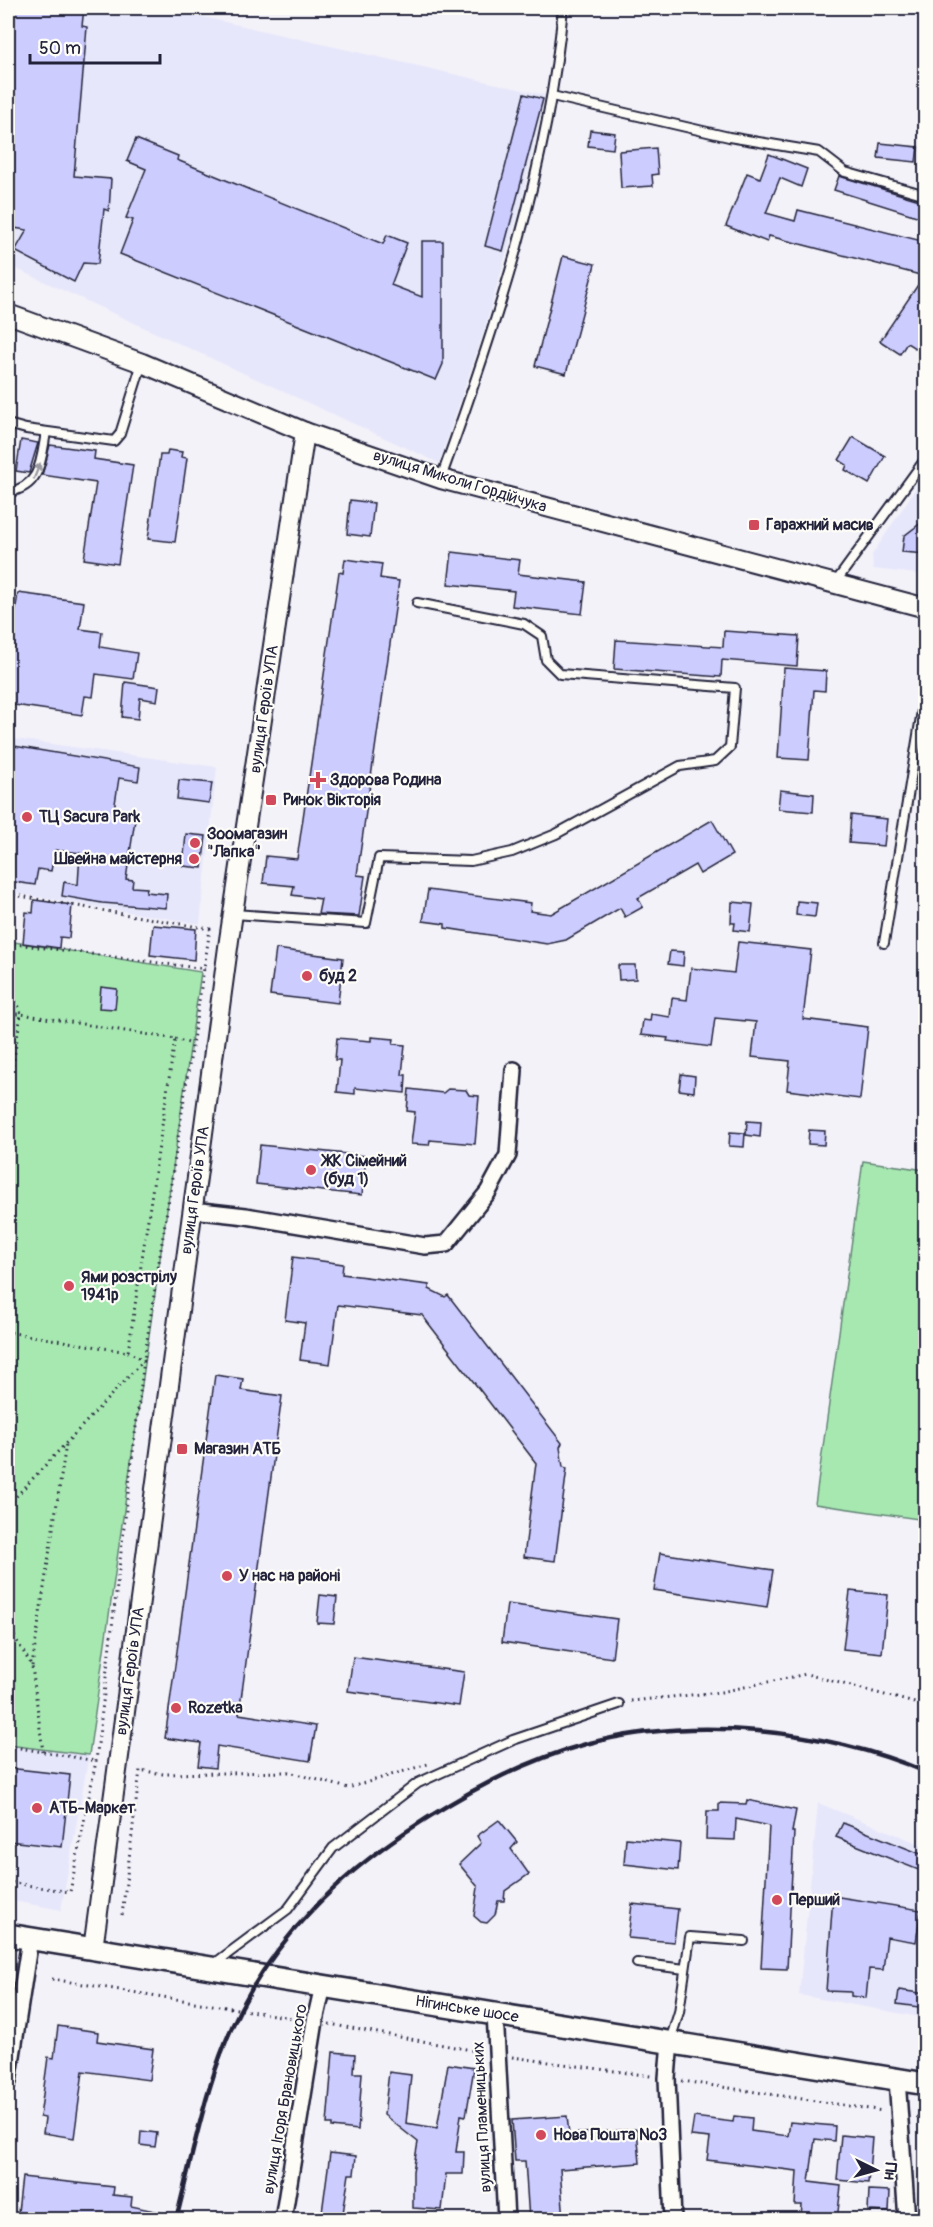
<svg xmlns="http://www.w3.org/2000/svg" width="933" height="2227" font-family="Pangolin,sans-serif">
  <style>
    .built { fill: #e7e7fb }
    .green { fill: #a7e8b1; stroke: #648576; stroke-width: 1.5 }
    .building { fill: #ccf; stroke: #22223b; stroke-width: 1.5 }
    .lines { fill: none; stroke-linecap: round; stroke-linejoin: round }
    .service-casing { stroke: #22223b; stroke-width: 12 }
    .minor-casing { stroke: #22223b; stroke-width: 20 }
    .tertiary-casing { stroke: #22223b; stroke-width: 22 }
    .secondary-casing { stroke: #22223b; stroke-width: 26 }
    .path { stroke: #22223b; stroke-width: 3; stroke-dasharray: 1.5 4.5; stroke-linecap: butt }
    .service { stroke: #fdfcf7; stroke-width: 8 }
    .minor { stroke: #fdfcf7; stroke-width: 15 }
    .tertiary { stroke: #fdfcf7; stroke-width: 18 }
    .secondary { stroke: #fdfcf7; stroke-width: 21 }
    .rail { stroke: #22223b; stroke-width: 4.5 }
    .oneway { fill: #9a9aa2 }
    .poi-dot { fill: #d1495b; stroke: #fdfcf7; stroke-width: 2 }
    .labels { text-anchor: middle; dominant-baseline: central; stroke-width: 4.5; stroke-linejoin: round; paint-order: stroke }
    .street-label { font-size: 16px; fill: #22223b; stroke: #fdfcf7 }
    .poi-label { font-size: 16px; font-weight: bold; fill: #22223b; stroke: #fdfcf7; text-anchor: start }
  </style>
  <rect width="100%" height="100%" fill="#f3f2f9"/>
  <filter id="ink" filterUnits="userSpaceOnUse"><feTurbulence type="fractalNoise" baseFrequency=".0167" numOctaves="2"/><feDisplacementMap in="SourceGraphic" scale="12" xChannelSelector="R" yChannelSelector="G"/><feConvolveMatrix kernelMatrix="1 2 1 2 8 2 1 2 1" color-interpolation-filters="sRGB"/></filter>
  <g filter="url(#ink)">
    <g class="built">
      <path d="M 8,8 L 164,8 L 545,95 L 520,207 L 484,331 L 439,463 L 8,265 Z"/>
      <path d="M 925,474 L 925,575 L 873,569 L 872,555 Z"/>
      <path d="M 8,738 L 217,767 L 200,924 L 8,892 Z"/>
      <path d="M 8,1745 L 89,1755 L 61,1910 L 8,1900 Z"/>
      <path d="M 818,1803 L 925,1846 L 925,2018 L 799,1995 Z"/>
    </g>
    <g class="green">
      <path d="M 8,941 L 201,972 L 89,1755 L 8,1745 Z"/>
      <path d="M 863,1161 L 925,1170 L 925,1520 L 815,1504 Z"/>
    </g>
    <g class="building">
      <path d="M 8,8 L 84,8 L 82,26 L 87,27 L 74,176 L 111,179 L 109,211 L 104,209 L 98,264 L 83,263 L 74,282 L 15,251 L 27,230 L 8,227 Z"/>
      <path d="M 524,94 L 543,99 L 503,251 L 485,246 Z"/>
      <path d="M 590,130 L 615,133 L 613,149 L 588,146 Z"/>
      <path d="M 136,139 L 178,156 L 177,160 L 383,244 L 387,235 L 407,243 L 391,285 L 422,297 L 422,241 L 443,241 L 443,364 L 436,380 L 120,254 L 133,220 L 126,218 L 146,169 L 127,161 Z"/>
      <path d="M 880,143 L 918,147 L 916,162 L 878,158 Z"/>
      <path d="M 656,148 L 658,174 L 652,175 L 653,186 L 621,188 L 619,151 Z"/>
      <path d="M 769,154 L 807,169 L 801,187 L 780,178 L 766,213 L 795,221 L 798,210 L 926,242 L 926,355 L 907,343 L 900,354 L 880,341 L 924,276 L 769,236 L 767,242 L 726,226 L 747,173 L 760,178 Z"/>
      <path d="M 839,176 L 926,202 L 926,219 L 834,190 Z"/>
      <path d="M 563,256 L 595,264 L 566,374 L 535,366 Z"/>
      <path d="M 853,437 L 885,456 L 869,484 L 845,470 L 847,465 L 839,460 Z"/>
      <path d="M 21,440 L 38,443 L 29,473 L 16,471 Z"/>
      <path d="M 50,445 L 95,451 L 94,459 L 133,465 L 118,564 L 84,559 L 96,483 L 42,475 Z"/>
      <path d="M 168,450 L 182,452 L 181,457 L 187,458 L 175,542 L 148,539 L 160,455 L 167,455 Z"/>
      <path d="M 350,500 L 374,503 L 370,537 L 347,534 Z"/>
      <path d="M 926,519 L 926,554 L 902,552 L 904,536 Z"/>
      <path d="M 452,552 L 520,560 L 518,574 L 586,582 L 582,614 L 512,606 L 514,591 L 448,584 Z"/>
      <path d="M 345,559 L 382,564 L 380,578 L 399,581 L 357,875 L 365,876 L 359,916 L 318,914 L 321,899 L 292,895 L 294,886 L 263,883 L 266,856 L 297,859 L 339,572 L 343,573 Z"/>
      <path d="M 18,593 L 84,602 L 80,629 L 102,632 L 100,647 L 137,653 L 133,679 L 96,674 L 93,697 L 85,696 L 82,715 L 8,704 L 8,662 Z"/>
      <path d="M 724,631 L 799,636 L 797,666 L 722,660 L 721,677 L 614,669 L 616,640 L 723,647 Z"/>
      <path d="M 784,668 L 826,671 L 825,691 L 814,690 L 809,760 L 778,758 Z"/>
      <path d="M 125,682 L 159,687 L 157,701 L 140,698 L 138,719 L 122,717 Z"/>
      <path d="M 8,745 L 140,767 L 138,781 L 119,778 L 114,810 L 136,813 L 126,879 L 133,880 L 132,887 L 147,888 L 146,892 L 167,894 L 166,908 L 102,903 L 62,896 L 64,882 L 78,885 L 80,853 L 55,850 L 51,871 L 38,869 L 35,885 L 8,881 Z"/>
      <path d="M 179,780 L 212,783 L 209,803 L 177,799 Z"/>
      <path d="M 780,790 L 814,794 L 813,812 L 778,809 Z"/>
      <path d="M 851,815 L 887,819 L 884,846 L 849,843 Z"/>
      <path d="M 712,820 L 732,855 L 700,874 L 695,865 L 638,898 L 643,907 L 625,917 L 620,908 L 566,940 L 547,944 L 445,928 L 445,924 L 423,921 L 428,890 L 531,903 L 530,911 L 551,914 Z"/>
      <path d="M 186,834 L 206,836 L 202,868 L 183,866 Z"/>
      <path d="M 34,900 L 72,905 L 69,938 L 60,937 L 59,948 L 23,943 L 26,912 L 33,913 Z"/>
      <path d="M 797,901 L 817,903 L 815,917 L 796,915 Z"/>
      <path d="M 732,902 L 753,904 L 750,932 L 734,930 L 735,923 L 731,923 Z"/>
      <path d="M 153,925 L 196,929 L 194,960 L 150,955 Z"/>
      <path d="M 738,942 L 811,950 L 803,1019 L 868,1027 L 860,1099 L 787,1090 L 790,1061 L 752,1057 L 756,1022 L 715,1018 L 711,1047 L 667,1041 L 668,1038 L 641,1035 L 643,1020 L 650,1021 L 651,1014 L 670,1017 L 672,998 L 687,1000 L 691,968 L 734,973 Z"/>
      <path d="M 276,949 L 343,958 L 338,1003 L 270,995 Z"/>
      <path d="M 670,951 L 684,952 L 683,966 L 668,964 Z"/>
      <path d="M 618,965 L 635,965 L 636,979 L 619,980 Z"/>
      <path d="M 101,987 L 117,989 L 115,1009 L 99,1008 Z"/>
      <path d="M 371,1037 L 394,1039 L 393,1044 L 405,1045 L 402,1075 L 406,1075 L 405,1093 L 355,1088 L 355,1094 L 337,1092 L 340,1060 L 335,1060 L 337,1038 L 371,1041 Z"/>
      <path d="M 681,1074 L 695,1076 L 694,1092 L 679,1090 Z"/>
      <path d="M 409,1089 L 443,1093 L 448,1089 L 466,1090 L 469,1095 L 479,1096 L 475,1144 L 430,1140 L 429,1145 L 411,1144 L 415,1112 L 407,1111 Z"/>
      <path d="M 747,1121 L 761,1122 L 760,1137 L 746,1135 Z"/>
      <path d="M 809,1130 L 825,1131 L 824,1145 L 808,1144 Z"/>
      <path d="M 730,1132 L 745,1133 L 744,1147 L 729,1146 Z"/>
      <path d="M 260,1145 L 366,1156 L 362,1195 L 256,1184 Z"/>
      <path d="M 293,1257 L 343,1264 L 342,1274 L 429,1285 L 429,1289 L 445,1297 L 448,1295 L 562,1443 L 560,1447 L 563,1467 L 567,1468 L 555,1561 L 524,1557 L 536,1463 L 422,1315 L 338,1305 L 330,1364 L 300,1360 L 305,1323 L 285,1320 Z"/>
      <path d="M 215,1375 L 243,1379 L 241,1390 L 282,1396 L 239,1714 L 316,1726 L 310,1761 L 217,1746 L 215,1768 L 198,1766 L 201,1743 L 165,1738 Z"/>
      <path d="M 660,1553 L 773,1570 L 767,1607 L 654,1590 Z"/>
      <path d="M 850,1591 L 888,1595 L 882,1653 L 843,1649 Z"/>
      <path d="M 320,1595 L 337,1597 L 334,1624 L 317,1623 Z"/>
      <path d="M 507,1604 L 617,1619 L 612,1658 L 502,1642 Z"/>
      <path d="M 353,1657 L 464,1672 L 459,1706 L 348,1691 Z"/>
      <path d="M 8,1768 L 70,1775 L 62,1847 L 8,1841 Z"/>
      <path d="M 747,1800 L 796,1810 L 792,1832 L 794,1832 L 787,1969 L 761,1968 L 769,1826 L 736,1819 L 735,1840 L 706,1839 L 707,1811 L 719,1811 L 719,1803 L 746,1804 Z"/>
      <path d="M 499,1820 L 517,1842 L 511,1849 L 529,1874 L 505,1891 L 504,1901 L 498,1901 L 495,1915 L 487,1923 L 481,1922 L 474,1916 L 478,1887 L 459,1864 L 481,1843 L 477,1836 Z"/>
      <path d="M 843,1823 L 926,1856 L 926,1873 L 836,1837 Z"/>
      <path d="M 626,1838 L 680,1843 L 678,1870 L 624,1864 Z"/>
      <path d="M 833,1896 L 921,1910 L 916,1942 L 887,1937 L 883,1970 L 869,1969 L 866,1998 L 851,1996 L 851,1992 L 826,1991 Z"/>
      <path d="M 632,1904 L 678,1909 L 674,1942 L 628,1938 Z"/>
      <path d="M 899,1990 L 926,1994 L 926,2008 L 897,2004 Z"/>
      <path d="M 58,2026 L 98,2032 L 97,2041 L 153,2049 L 149,2080 L 83,2071 L 74,2138 L 43,2133 L 45,2118 L 40,2117 L 48,2057 L 54,2058 Z"/>
      <path d="M 333,2052 L 355,2054 L 354,2073 L 362,2073 L 358,2130 L 332,2127 L 332,2124 L 327,2124 Z"/>
      <path d="M 448,2064 L 474,2068 L 466,2116 L 461,2115 L 456,2152 L 464,2152 L 463,2174 L 446,2174 L 442,2210 L 413,2208 L 413,2171 L 418,2142 L 384,2115 L 389,2072 L 411,2075 L 406,2123 L 437,2128 Z"/>
      <path d="M 567,2116 L 569,2134 L 637,2129 L 640,2163 L 560,2169 L 564,2220 L 529,2220 L 525,2161 L 515,2161 L 512,2120 Z"/>
      <path d="M 734,2116 L 752,2118 L 751,2131 L 788,2136 L 790,2122 L 835,2126 L 834,2141 L 815,2139 L 809,2182 L 841,2186 L 837,2220 L 801,2217 L 802,2205 L 795,2205 L 797,2171 L 707,2160 L 710,2138 L 691,2136 L 694,2117 L 733,2122 Z"/>
      <path d="M 141,2131 L 157,2133 L 155,2147 L 140,2145 Z"/>
      <path d="M 841,2135 L 872,2138 L 868,2183 L 837,2180 Z"/>
      <path d="M 330,2153 L 356,2156 L 354,2174 L 349,2174 L 342,2220 L 321,2220 Z"/>
      <path d="M 22,2177 L 114,2187 L 113,2195 L 132,2197 L 131,2206 L 164,2213 L 164,2220 L 89,2220 L 18,2212 Z"/>
      <path d="M 869,2190 L 890,2191 L 889,2212 L 868,2211 Z"/>
    </g>
    <g class="lines">
      <defs>
        <g id="service">
          <path d="M 552,96 L 729,137 L 819,152 L 845,172 L 926,195"/>
          <path d="M 8,424 L 26,429 L 114,441 L 120,434 L 142,363"/>
          <path d="M 441,478 C 496,326 548,170 563,8"/>
          <path d="M 8,492 C 41,487 41,460 46,432"/>
          <path d="M 835,583 L 926,458"/>
          <path d="M 234,914 L 366,923 L 379,858 L 471,861 L 512,852 L 556,834 L 680,766 L 715,761 L 730,747 L 735,688 L 560,674 L 546,660 L 542,636 L 524,624 L 417,603"/>
          <path d="M 884,943 L 926,686"/>
          <path d="M 637,1963 L 685,1969"/>
          <path d="M 214,1964 L 288,1909 L 333,1848 L 418,1783 L 513,1740 L 619,1704"/>
          <path d="M 670,2041 L 679,2012 L 690,1937 L 744,1941"/>
        </g>
        <g id="minor">
          <path d="M 192,1210 L 246,1216 L 425,1246 L 446,1244 L 488,1192 L 508,1155 L 514,1070"/>
          <path d="M 495,2013 L 506,2220"/>
          <path d="M 670,2041 L 667,2078 L 673,2220"/>
          <path d="M 897,2079 L 907,2220"/>
          <path d="M 8,2082 L 30,1939"/>
          <path d="M 283,2220 L 315,2021 L 323,1986"/>
        </g>
        <g id="tertiary">
          <path d="M 8,314 L 142,363 L 305,432 L 441,479 L 926,608"/>
          <path d="M 93,1949 L 229,940 L 305,432"/>
        </g>
        <path id="secondary" d="M 8,1935 L 926,2084"/>
      </defs>
      <use href="#service" class="service-casing"/>
      <use href="#minor" class="minor-casing"/>
      <use href="#tertiary" class="tertiary-casing"/>
      <use href="#secondary" class="secondary-casing"/>
      <g class="path">
        <path d="M 8,894 L 210,929 L 144,1360 L 96,1761 L 70,1892 L 8,1882"/>
        <path d="M 8,943 L 205,969"/>
        <path d="M 8,991 L 19,1007 L 21,1014 L 8,1014"/>
        <path d="M 175,1039 L 192,1044"/>
        <path d="M 8,1095 L 21,1014 L 175,1039 L 128,1352 L 8,1332"/>
        <path d="M 8,1505 L 144,1360 L 128,1352"/>
        <path d="M 8,1626 L 32,1666 L 43,1752"/>
        <path d="M 32,1666 L 66,1444"/>
        <path d="M 631,1701 L 721,1692 L 806,1674 L 926,1706"/>
        <path d="M 8,1746 L 96,1761"/>
        <path d="M 122,1915 L 140,1770 L 163,1774 L 289,1772 L 348,1788 L 428,1764"/>
        <path d="M 52,1979 L 299,2019"/>
        <path d="M 329,2024 L 482,2052"/>
        <path d="M 512,2057 L 651,2076"/>
        <path d="M 682,2081 L 883,2111"/>
        <path d="M 916,2117 L 926,2118"/>
      </g>
      <use href="#service" class="service"/>
      <use href="#minor" class="minor"/>
      <use href="#tertiary" class="tertiary"/>
      <use href="#secondary" class="secondary"/>
      <path class="rail" d="M 176,2220 C 194,2150 207,2075 240,2010 C 278,1937 336,1879 404,1833 C 461,1795 520,1762 586,1744 C 692,1715 825,1729 926,1772"/>
    </g>
    <defs><path id="oneway-solid" d="M-6-.8H1V-3.2L6.5 0L1 3.2V.8H-6Z" transform="scale(1.5)"/></defs>
    <use class="oneway" href="#oneway-solid" transform="translate(37 471) rotate(-68)"/>
  </g>
  <g class="poi-dot">
    <rect x="748" y="519" width="12" height="12" rx="3"/>
    <path d="M315 771h6v6h6v6h-6v6h-6v-6h-6v-6h6z"/>
    <rect x="265" y="794" width="12" height="12" rx="3"/>
    <circle cx="27" cy="817" r="6"/>
    <circle cx="195" cy="843" r="6"/>
    <circle cx="194" cy="859" r="6"/>
    <circle cx="307" cy="976" r="6"/>
    <circle cx="311" cy="1170" r="6"/>
    <circle cx="69" cy="1286" r="6"/>
    <rect x="176" y="1443" width="12" height="12" rx="3"/>
    <circle cx="227" cy="1576" r="6"/>
    <circle cx="176" cy="1708" r="6"/>
    <circle cx="37" cy="1808" r="6"/>
    <circle cx="777" cy="1900" r="6"/>
    <circle cx="541" cy="2135" r="6"/>
  </g>
  <g class="labels">
    <g class="street-label">
      <text transform="translate(460 481) rotate(17)">вулиця Миколи Гордійчука</text>
      <text transform="translate(264 709) rotate(-82)">вулиця Героїв УПА</text>
      <text transform="translate(195 1190) rotate(-82)">вулиця Героїв УПА</text>
      <text transform="translate(130 1671) rotate(-82)">вулиця Героїв УПА</text>
      <text transform="translate(467 2009) rotate(9)">Нігинське шосе</text>
      <text transform="translate(285 2099) rotate(-80)">вулиця Ігоря Брановицького</text>
      <text transform="translate(482 2117) rotate(-93)">вулиця Пламеницьких</text>
    </g>
    <g class="poi-label">
      <text x="766" y="525">Гаражний масив</text>
      <text x="330" y="780">Здорова Родина</text>
      <text x="283" y="800">Ринок Вікторія</text>
      <text x="39" y="817">ТЦ Sacura Park</text>
      <text x="207" y="834">Зоомагазин<tspan x="207" dy="18">"Лапка"</tspan></text>
      <text x="182" y="859" text-anchor="end">Швейна майстерня</text>
      <text x="319" y="976">буд 2</text>
      <text x="323" y="1161">ЖК Сімейний<tspan x="323" dy="18">(буд 1)</tspan></text>
      <text x="81" y="1277">Ями розстрілу<tspan x="81" dy="18">1941р</tspan></text>
      <text x="194" y="1449">Магазин АТБ</text>
      <text x="239" y="1576">У нас на районі</text>
      <text x="188" y="1708">Rozetka</text>
      <text x="49" y="1808">АТБ-Маркет</text>
      <text x="789" y="1900">Перший</text>
      <text x="553" y="2135">Нова Пошта №3</text>
    </g>
  </g>
  <rect width="933" height="2227" fill="none" stroke="#fdfcf7" stroke-width="30"/>
  <rect x="15" y="15" width="903" height="2197" fill="none" stroke="#22223b" stroke-width="2" filter="url(#ink)"/>
  <g transform="translate(876 2170) rotate(95)" stroke="#fdfcf7" stroke-width="4.5" paint-order="stroke">
  <path d="M0-4.5L10 22L0 15L-10 22Z" fill="#22223b"/>
  <text y="-9" font-size="16" font-weight="bold" text-anchor="middle" fill="#22223b">Пн</text>
  </g>
  <path d="M30 54v9h130v-9" fill="none" stroke="#22223b" stroke-width="3"/>
  <text x="39" y="54" font-size="18" fill="#22223b" stroke="#fdfcf7" stroke-width="4.5" paint-order="stroke">50 m</text>
</svg>
